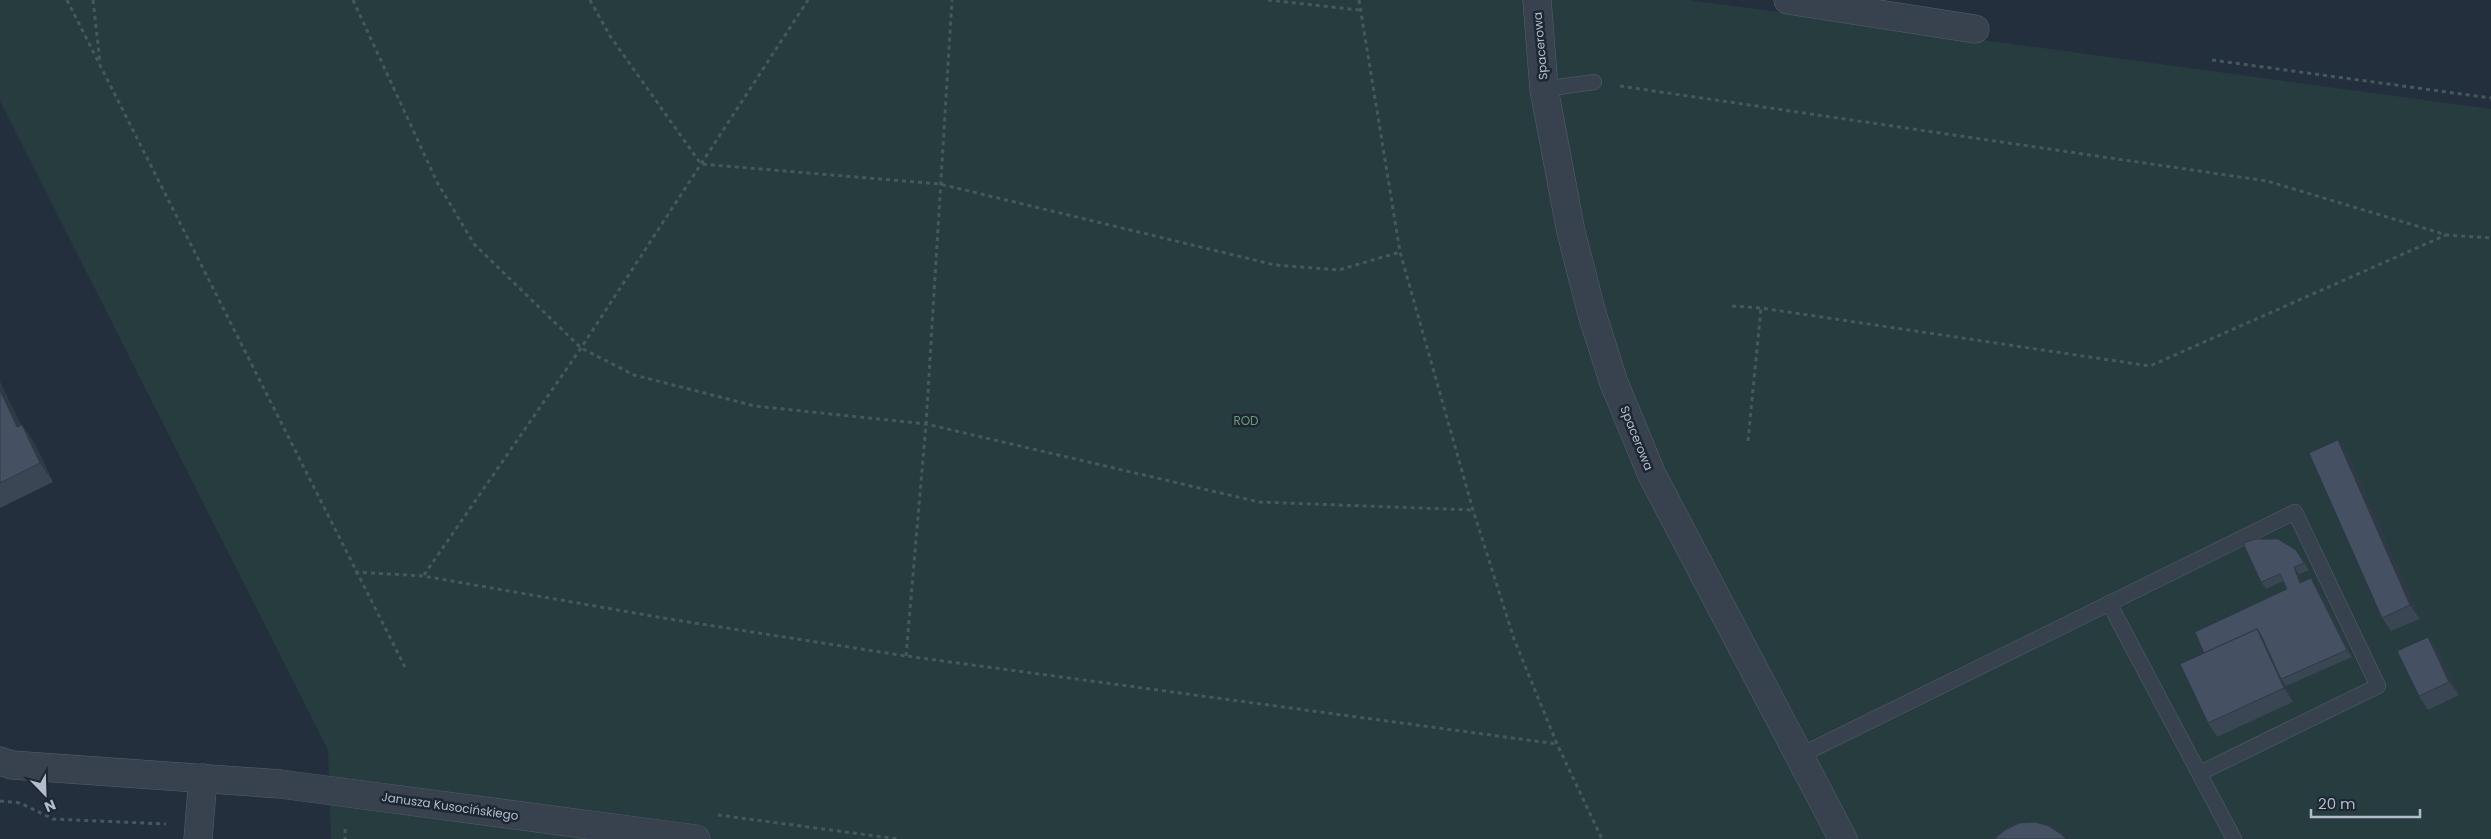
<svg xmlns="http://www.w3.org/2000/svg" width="2491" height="839" font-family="Poppins,sans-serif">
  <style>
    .green { fill: #263c3f }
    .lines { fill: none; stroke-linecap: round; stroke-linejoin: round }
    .lane-casing { stroke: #565f6c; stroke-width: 16 }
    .street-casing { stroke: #565f6c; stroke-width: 29 }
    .path { stroke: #44595c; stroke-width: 3; stroke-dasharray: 4 4; stroke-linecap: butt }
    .lane { stroke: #38414e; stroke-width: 15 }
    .street { stroke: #38414e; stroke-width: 28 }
    .wall { fill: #3b4654 }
    .shaded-wall { fill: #303945 }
    .building { fill: #455162; stroke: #303945 }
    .labels { text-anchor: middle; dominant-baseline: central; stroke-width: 5; stroke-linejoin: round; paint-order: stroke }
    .street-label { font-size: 12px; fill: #b4bcc9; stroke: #1d2633 }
    .park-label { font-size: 12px; fill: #6b9a76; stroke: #1d2633 }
  </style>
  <rect width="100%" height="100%" fill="#242f3e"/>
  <path class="green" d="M 0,0 L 1689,0 L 2491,109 L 2491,839 L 331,839 L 328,750 L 0,101 Z"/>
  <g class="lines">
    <defs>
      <g id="lane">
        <path d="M 1544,89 L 1594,82"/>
        <path d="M 2109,603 L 2234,839"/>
        <path d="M 1799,756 L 2295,512 L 2378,686 L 2200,773"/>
      </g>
      <g id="street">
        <path d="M 1537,0 L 1544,89 L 1571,232 L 1592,314 L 1614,383 L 1652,475 L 1843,839"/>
        <path d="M 1788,0 L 1975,29"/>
        <path d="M 0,761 L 12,765 L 280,784 L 696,839"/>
        <path d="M 198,839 L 203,778"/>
      </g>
    </defs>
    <use href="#lane" class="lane-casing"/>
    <use href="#street" class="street-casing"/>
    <g class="path">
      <path d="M 67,0 L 405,667"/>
      <path d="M 93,0 L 100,62"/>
      <path d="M 353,0 L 437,182 L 474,244 L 581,348 L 634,375 L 755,406 L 926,424 L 1259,502 L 1473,510"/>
      <path d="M 590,0 L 610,36 L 701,164 L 940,184 L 1275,265 L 1339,270 L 1400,252"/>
      <path d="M 1268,0 L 1359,10"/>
      <path d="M 1359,0 L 1400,252 L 1473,510 L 1514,639 L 1557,744 L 1602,839"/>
      <path d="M 2212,60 L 2491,98"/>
      <path d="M 1620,86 L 2267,181 L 2447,235 L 2491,238"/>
      <path d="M 1732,306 L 1761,308 L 2150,366 L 2446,235"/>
      <path d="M 1748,441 L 1761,308"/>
      <path d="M 355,572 L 423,576 L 669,619 L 906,656 L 1557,744"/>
      <path d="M 424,575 L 581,348 L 808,0"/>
      <path d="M 906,656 L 926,424 L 952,0"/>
      <path d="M 0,801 L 20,803 L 53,819 L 166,824"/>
      <path d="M 718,815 L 898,839"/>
      <path d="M 345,829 L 345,839"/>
    </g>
    <use href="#lane" class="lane"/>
    <use href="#street" class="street"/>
  </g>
  <g class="wall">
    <path d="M 0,382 L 21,425 L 22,425 L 35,444 L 53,482 L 0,508 Z"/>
    <path d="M 2348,454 L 2420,619 L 2391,631 L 2382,618 Z"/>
    <path d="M 2296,550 L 2309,570 L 2299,574 L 2302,582 L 2316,585 L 2352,657 L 2286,686 L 2293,702 L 2217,737 L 2208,723 L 2204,653 L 2287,589 L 2283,581 L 2266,589 L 2261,582 Z"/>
    <path d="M 2428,637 L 2437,651 L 2459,695 L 2428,710 L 2419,696 Z"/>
  </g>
  <g class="shaded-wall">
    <path d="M 0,382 L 31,446 L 17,427 L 0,390 Z"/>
    <path d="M 22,425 L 35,444 L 53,482 L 40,463 Z"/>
    <path d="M 2338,440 L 2348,454 L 2420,619 L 2410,605 Z"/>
    <path d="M 2294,567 L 2299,574 L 2305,590 L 2300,583 Z"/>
    <path d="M 2311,578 L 2316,585 L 2352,657 L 2347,650 Z"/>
    <path d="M 2257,629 L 2266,642 L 2281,679 L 2286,686 L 2293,702 L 2284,688 Z"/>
    <path d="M 2428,637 L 2437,651 L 2459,695 L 2449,682 Z"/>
  </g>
  <g class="building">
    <path d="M 0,390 L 17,427 L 22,425 L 40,463 L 0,483 Z"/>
    <path d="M 2338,440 L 2410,605 L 2382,618 L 2309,453 Z"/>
    <path d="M 2255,539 L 2278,539 L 2296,550 L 2304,563 L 2294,567 L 2300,583 L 2311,578 L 2347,650 L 2281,679 L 2261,635 L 2257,629 L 2204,653 L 2195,632 L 2287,589 L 2280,574 L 2261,582 L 2243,543 Z"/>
    <path d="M 2257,629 L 2284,688 L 2208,723 L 2180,664 Z"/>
    <path d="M 2428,637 L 2449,682 L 2419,696 L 2397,651 Z"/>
    <path d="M 2035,822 L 2049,826 L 2061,834 L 2066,839 L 1994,839 L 2005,830 L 2019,823 Z"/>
  </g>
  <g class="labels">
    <g class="street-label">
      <text transform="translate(1540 46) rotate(-95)">Spacerowa</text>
      <text transform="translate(1637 438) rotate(68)">Spacerowa</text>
      <text transform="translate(450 806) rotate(8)">Janusza Kusocińskiego</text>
    </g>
    <g class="park-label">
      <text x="1246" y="420">ROD</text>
    </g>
  </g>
  <g transform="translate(45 794) rotate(157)" stroke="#1d2633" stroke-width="4" paint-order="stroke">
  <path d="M0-4L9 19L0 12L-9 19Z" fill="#b4bcc9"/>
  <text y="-8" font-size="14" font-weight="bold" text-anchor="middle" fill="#b4bcc9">N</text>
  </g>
  <path d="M2311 809v8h109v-8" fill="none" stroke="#b4bcc9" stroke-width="2.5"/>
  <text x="2318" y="809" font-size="15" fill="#b4bcc9" stroke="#1d2633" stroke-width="4" paint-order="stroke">20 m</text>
</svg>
